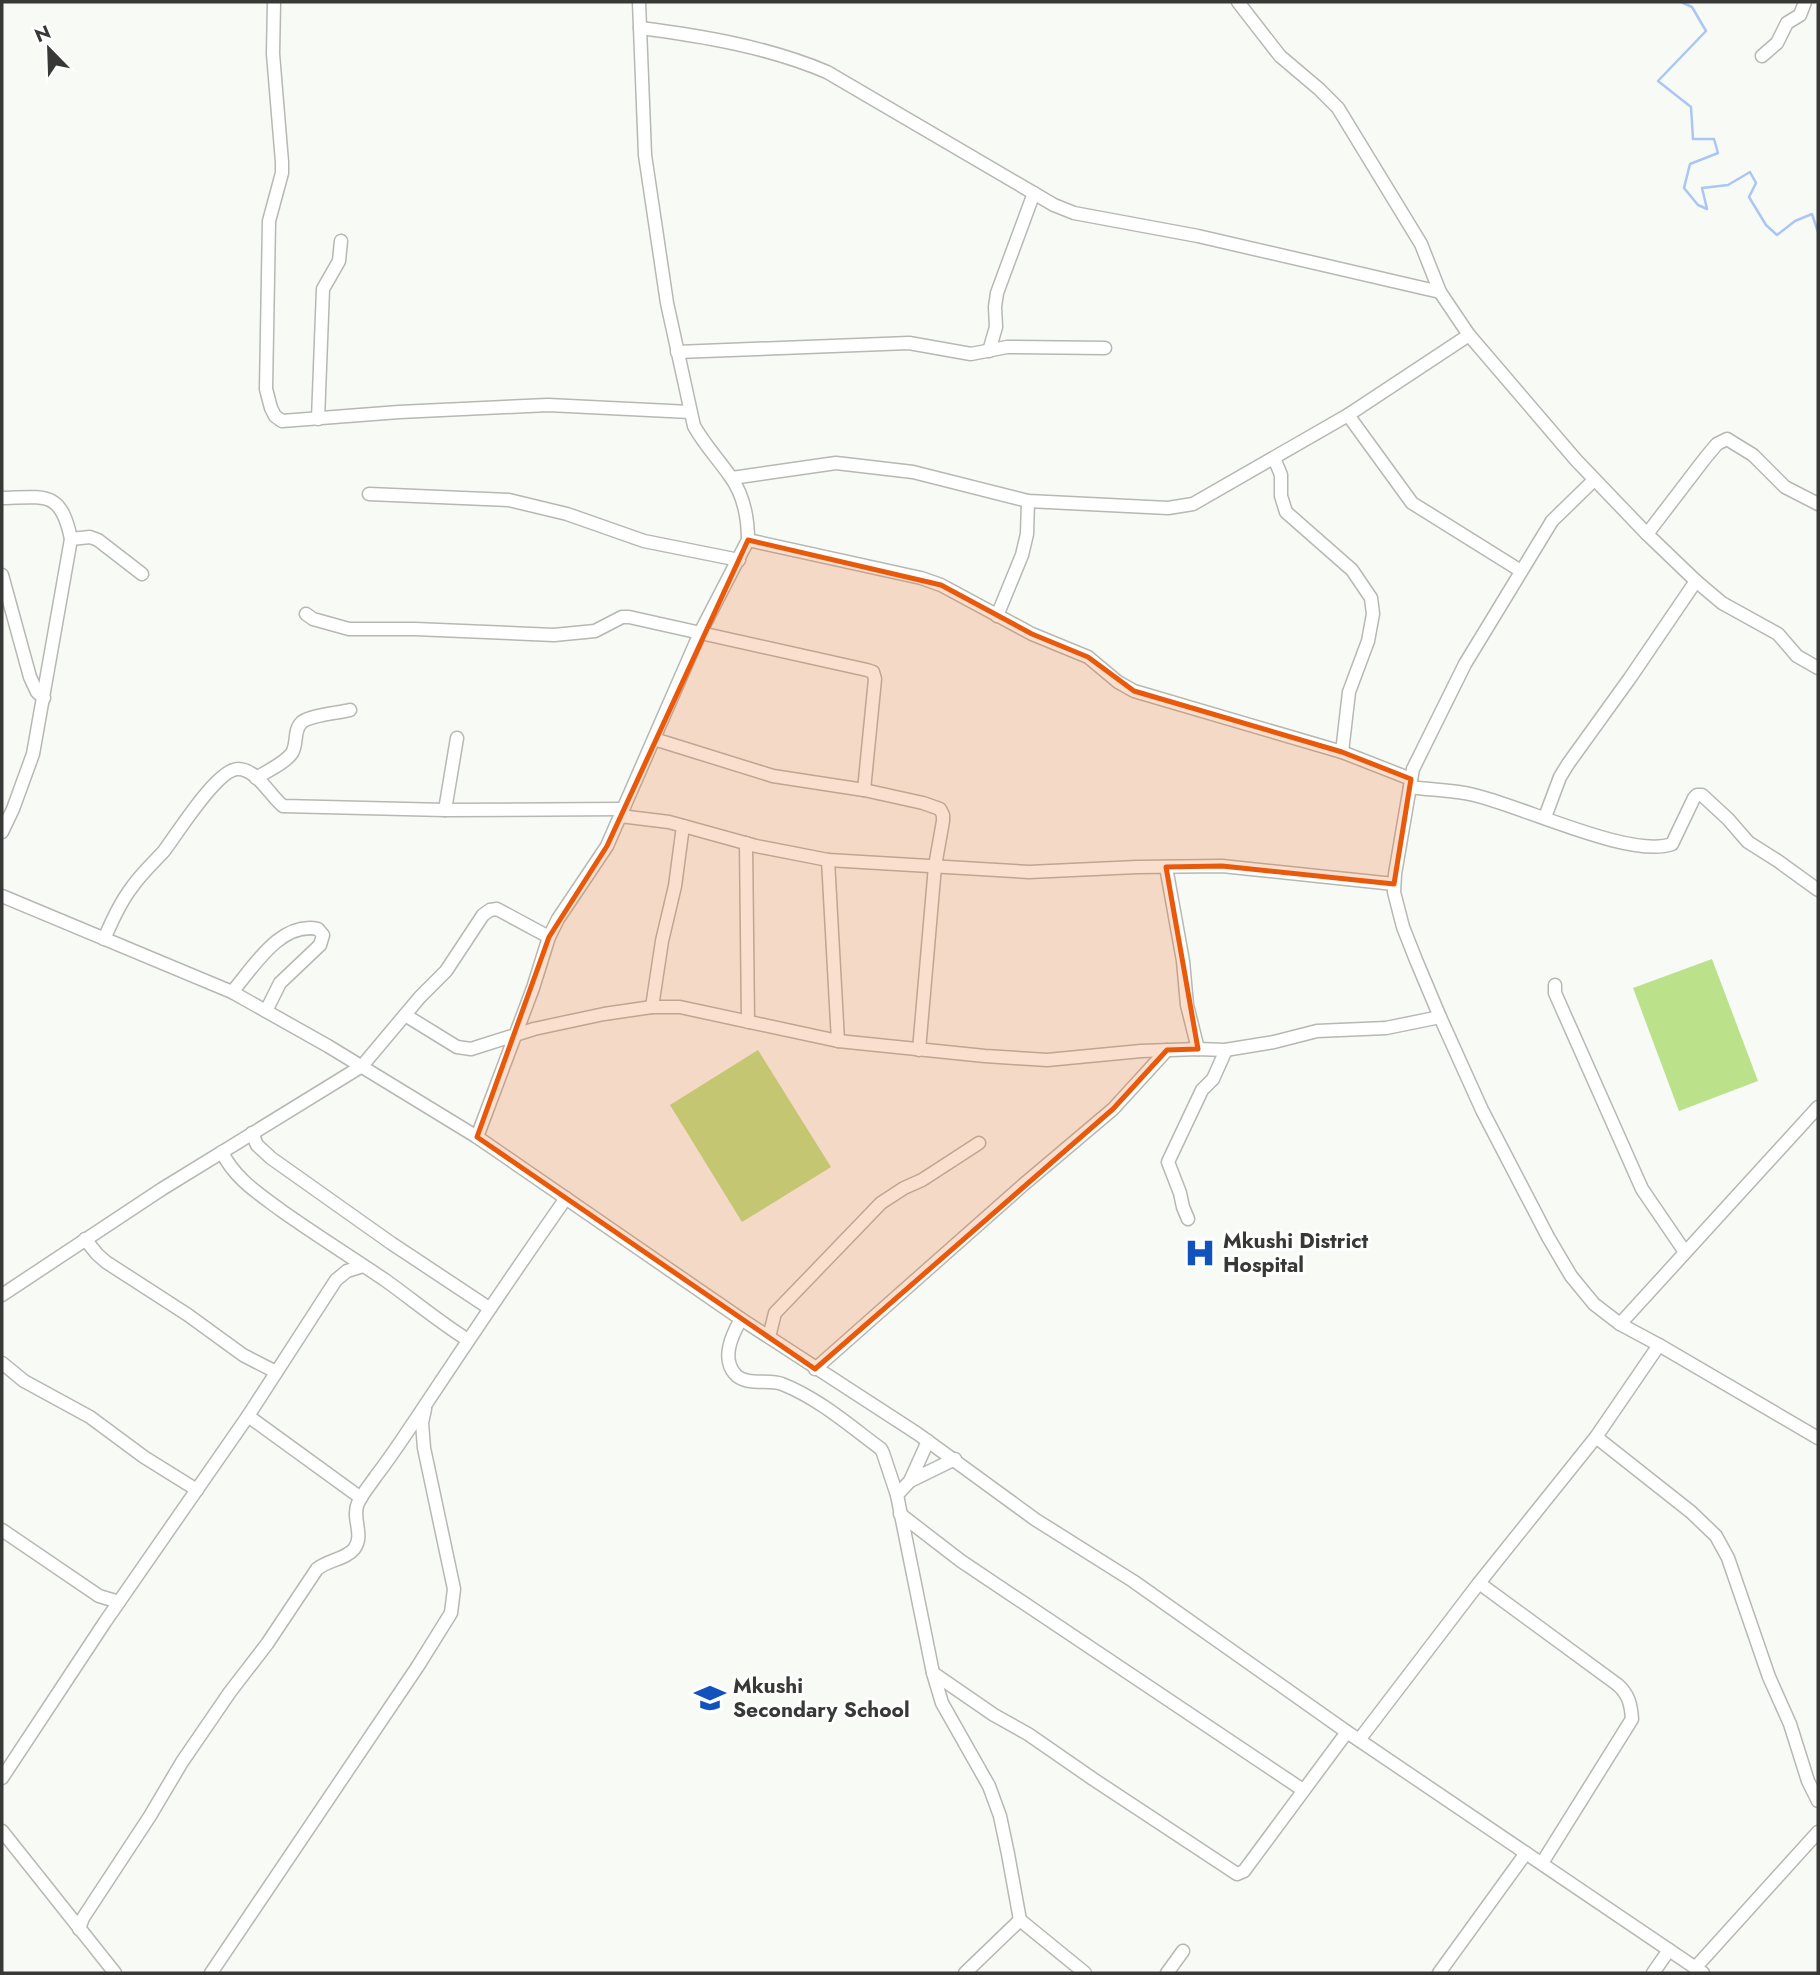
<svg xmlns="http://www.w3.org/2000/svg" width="1820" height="1975" font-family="Jost,sans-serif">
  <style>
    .green { fill: #bce18b }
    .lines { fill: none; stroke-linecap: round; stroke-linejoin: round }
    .stream { stroke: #aac6f5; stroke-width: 2.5 }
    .minor-casing { stroke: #b6b8b4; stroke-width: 15 }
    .minor { stroke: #fff; stroke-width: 12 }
    .marked { fill: #e8590c; fill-opacity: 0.2; stroke: #e8590c; stroke-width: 5; stroke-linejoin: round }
    .labels { text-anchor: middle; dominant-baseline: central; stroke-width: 6; stroke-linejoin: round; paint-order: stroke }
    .poi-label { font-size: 21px; font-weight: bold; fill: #383937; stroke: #fff; text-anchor: start }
  </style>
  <rect width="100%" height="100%" fill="#f8faf6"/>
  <g class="green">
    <path d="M 1712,959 L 1758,1081 L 1679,1111 L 1633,988 Z"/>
    <path d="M 758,1050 L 831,1167 L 742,1222 L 670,1105 Z"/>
  </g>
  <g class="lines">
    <path class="stream" d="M 1681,2 L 1692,7 L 1706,31 L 1658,81 L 1691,107 L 1693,139 L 1714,139 L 1718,153 L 1690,164 L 1684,188 L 1698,205 L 1707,209 L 1702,188 L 1728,185 L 1750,172 L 1756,183 L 1749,197 L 1766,225 L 1777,235 L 1795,221 L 1812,214 L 1818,232"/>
    <defs>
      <g id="minor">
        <path d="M 274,2 L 273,54 L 282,162 L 282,173 L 269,221 L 266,389 L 271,408 L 275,416 L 282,421 L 399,412 L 548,405 L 690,412"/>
        <path d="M 1238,2 L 1280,56 L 1319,89 L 1338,108 L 1421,244 L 1440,292 L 1469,335 L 1576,460 L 1647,534 L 1696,581 L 1722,603 L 1778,634 L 1797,656 L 1818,668"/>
        <path d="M 640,28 C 703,36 768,47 827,72 L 1054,205 L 1074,213 L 1198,236 L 1440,292"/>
        <path d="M 1762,56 L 1777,43 L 1787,23 L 1800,15 L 1805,2"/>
        <path d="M 989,351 L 996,327 L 995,307 L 997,293 L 1034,193"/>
        <path d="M 677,352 L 909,343 L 971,354 L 1007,347 L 1105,348"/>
        <path d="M 1348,415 L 1412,503 L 1521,571"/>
        <path d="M 318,419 L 323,289 L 339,261 L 341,241"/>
        <path d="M 1274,458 L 1281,475 L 1281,496 L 1286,512 L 1352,570 L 1371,598 L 1373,614 L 1368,641 L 1349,692 L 1342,752"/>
        <path d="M 732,478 L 836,463 L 913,472 L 1028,501 L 1168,508 L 1193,504 L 1348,415 L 1469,335"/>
        <path d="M 1594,480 L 1552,521 L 1465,664 L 1413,769 L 1395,874 L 1394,892 L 1403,927 L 1416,960 L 1440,1017 L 1482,1110 L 1548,1237 L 1571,1276 L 1594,1304 L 1620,1324 L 1659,1345 L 1818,1438"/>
        <path d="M 369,494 L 509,500 L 567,514 L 644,541 L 739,560"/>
        <path d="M 2,498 C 45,497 61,490 71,539 L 33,754 L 13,809 L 2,832"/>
        <path d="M 1647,534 L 1706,457 L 1717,444 L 1727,439 L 1753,455 L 1785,487 L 1818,504"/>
        <path d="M 71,539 L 90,537 L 98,540 L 142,574"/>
        <path d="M 748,540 L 921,578 L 941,585 L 1032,634 L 1088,657 L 1118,682 L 1134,691 L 1342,752 L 1411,779"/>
        <path d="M 2,575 L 30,677 L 37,692 L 44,698"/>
        <path d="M 306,614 L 313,619 L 349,629 L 415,629 L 554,635 L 595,631 L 622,617 L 629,617 L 867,670 L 873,672 L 875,679 L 864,790"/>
        <path d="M 997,616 L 1022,555 L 1027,534 L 1028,501"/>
        <path d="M 654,739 L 773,776 L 864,790 L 923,803 L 940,809 L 943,815 L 943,821 L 935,866 L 919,1050"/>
        <path d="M 256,778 C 267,771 284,764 292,753 C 298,743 293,730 302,722 C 311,715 338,713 350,710"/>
        <path d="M 1410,787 C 1431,790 1454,790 1474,795 C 1522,806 1631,859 1672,844 L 1694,798 L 1697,795 L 1702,795 L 1728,819 L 1748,842 L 1778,861 L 1818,890"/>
        <path d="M 445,810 L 457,738"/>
        <path d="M 620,816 L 669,822 L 756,846 L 828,860 L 1029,872 L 1137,867 L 1222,866 L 1394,884"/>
        <path d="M 1545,817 L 1560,777 L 1568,764 L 1630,678 L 1696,581"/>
        <path d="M 746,843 L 748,1022"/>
        <path d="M 828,860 L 838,1041"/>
        <path d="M 1166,867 L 1183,961 L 1187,1005 L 1198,1049"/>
        <path d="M 2,896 L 232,992 L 328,1046 L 477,1137 L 741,1319 L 918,1434 L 1036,1520 L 1133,1581 L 1347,1732 L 1703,1973"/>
        <path d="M 104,939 C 112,921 120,903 132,887 C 141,874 153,863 164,851 C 177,834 217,769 238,769 C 257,769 270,796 283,806 L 445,810 L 623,809"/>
        <path d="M 1555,985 L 1555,993 L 1642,1189 L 1685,1252"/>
        <path d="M 232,992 C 253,968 280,921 318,929 L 323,935 L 320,945 L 280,983 L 266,1011"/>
        <path d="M 652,1007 L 662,941 L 675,886 L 683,826"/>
        <path d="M 405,1015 L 457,1047 L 471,1049 L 534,1029 L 604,1014 L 652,1007 L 680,1007 L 838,1041 L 985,1056 L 1047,1060 L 1141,1051 L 1198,1049 L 1225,1050 L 1274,1042 L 1317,1031 L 1386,1028 L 1440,1017"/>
        <path d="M 252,1133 L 257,1145 L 271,1158 L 391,1243 L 489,1308"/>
        <path d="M 477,1137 L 533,988 L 549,937 L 558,919 L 607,846 L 700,633 L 748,540 C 748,517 744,495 730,476 C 718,459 704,444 694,426 L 667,303 L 645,155 L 639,2"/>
        <path d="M 222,1152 C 234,1178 259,1194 282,1211 C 316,1235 351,1257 385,1280 C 413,1300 439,1322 468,1340"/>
        <path d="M 1188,1219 L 1183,1207 L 1180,1193 L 1168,1162 L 1202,1090 L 1213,1079 L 1226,1050"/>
        <path d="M 85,1239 L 97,1254 L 106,1262 L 188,1315 L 243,1355 L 276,1372"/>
        <path d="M 2,1295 L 162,1189 L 362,1066 L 420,997 L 446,971 L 483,915 L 490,910 L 497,909 L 549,937"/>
        <path d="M 741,1319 C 732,1335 721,1358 735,1374 C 745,1386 769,1379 782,1384 C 818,1398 850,1426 881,1449 L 883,1453 L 897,1495 L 933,1673 L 942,1703 L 989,1786 L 1000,1816 L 1008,1854 L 1020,1920 L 1085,1973"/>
        <path d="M 1620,1324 L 1818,1107"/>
        <path d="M 769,1337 L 775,1313 L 881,1203 L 904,1188 L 922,1180 L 979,1143"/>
        <path d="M 2,1363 L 24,1381 L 90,1417 L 144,1457 L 197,1490"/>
        <path d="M 815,1369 L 1023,1185 L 1113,1109 L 1167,1050"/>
        <path d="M 248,1416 L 361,1498"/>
        <path d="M 1596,1437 L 1691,1512 L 1716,1536 L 1728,1558 L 1769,1677 L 1790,1724 L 1808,1781 L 1818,1801"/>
        <path d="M 910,1481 L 928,1441"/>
        <path d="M 897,1495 L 910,1481 L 955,1459"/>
        <path d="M 900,1514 L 961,1561 L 1303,1790"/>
        <path d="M 2,1530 L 99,1596 L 119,1602"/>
        <path d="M 1479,1583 L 1618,1685 C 1629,1695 1631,1705 1632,1719 L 1542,1863"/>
        <path d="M 933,1673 L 994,1715 L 1028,1734 L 1093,1779 L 1237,1874 L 1244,1871 L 1347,1732"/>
        <path d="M 1359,1740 L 1479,1583 L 1596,1437 L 1659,1345"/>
        <path d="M 2,1778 L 105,1622 L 248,1416 L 336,1280 L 347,1271 L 363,1266"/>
        <path d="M 2,1831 L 115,1973"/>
        <path d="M 79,1929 L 83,1918 L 150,1816 L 182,1762 L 230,1692 L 267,1644 L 317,1569 C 328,1560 346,1559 354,1549 C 365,1535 351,1518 358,1503 C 362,1494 370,1485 376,1476 C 390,1458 403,1438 416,1419 C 465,1345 515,1271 566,1198"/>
        <path d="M 1695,1968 L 1818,1832"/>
        <path d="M 211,1973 L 418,1666 L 451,1613 L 454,1589 L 424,1448 L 422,1423 L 425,1409"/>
        <path d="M 965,1973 L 1020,1920"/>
        <path d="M 1167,1973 L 1183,1951"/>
        <path d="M 1439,1973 L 1526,1853"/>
        <path d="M 1653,1973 L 1669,1950"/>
      </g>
    </defs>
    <use href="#minor" class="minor-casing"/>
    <use href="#minor" class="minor"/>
  </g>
  <path class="marked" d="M 748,540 L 941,585 L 1032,634 L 1088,657 L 1134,691 L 1342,752 L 1411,779 L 1394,884 L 1222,866 L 1166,867 L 1198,1049 L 1167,1050 L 1113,1109 L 815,1369 L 477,1137 L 549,937 L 607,846 Z"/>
  <defs>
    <symbol id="hospital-bare" viewBox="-9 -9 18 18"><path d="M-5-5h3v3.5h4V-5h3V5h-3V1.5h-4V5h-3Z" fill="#1152bd" stroke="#fff" stroke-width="2.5" paint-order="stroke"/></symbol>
    <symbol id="school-bare" viewBox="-9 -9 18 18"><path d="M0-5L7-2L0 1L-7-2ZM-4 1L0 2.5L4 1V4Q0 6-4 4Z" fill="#1152bd" stroke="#fff" stroke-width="2.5" paint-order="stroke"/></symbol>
  </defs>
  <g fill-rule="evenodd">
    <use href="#hospital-bare" x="1178" y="1231" width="44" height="44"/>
    <use href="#school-bare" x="688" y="1676" width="44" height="44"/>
  </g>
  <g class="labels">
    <g class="poi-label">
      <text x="1223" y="1241">Mkushi District<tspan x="1223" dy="24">Hospital</tspan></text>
      <text x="733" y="1686">Mkushi<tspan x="733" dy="24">Secondary School</tspan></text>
    </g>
  </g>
  <rect width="1820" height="1975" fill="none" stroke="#383937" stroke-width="7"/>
  <g transform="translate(49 49) rotate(337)" stroke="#ffffff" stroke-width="5" paint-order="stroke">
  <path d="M0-5L12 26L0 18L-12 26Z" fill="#383937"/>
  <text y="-10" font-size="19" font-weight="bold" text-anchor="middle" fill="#383937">N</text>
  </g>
</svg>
